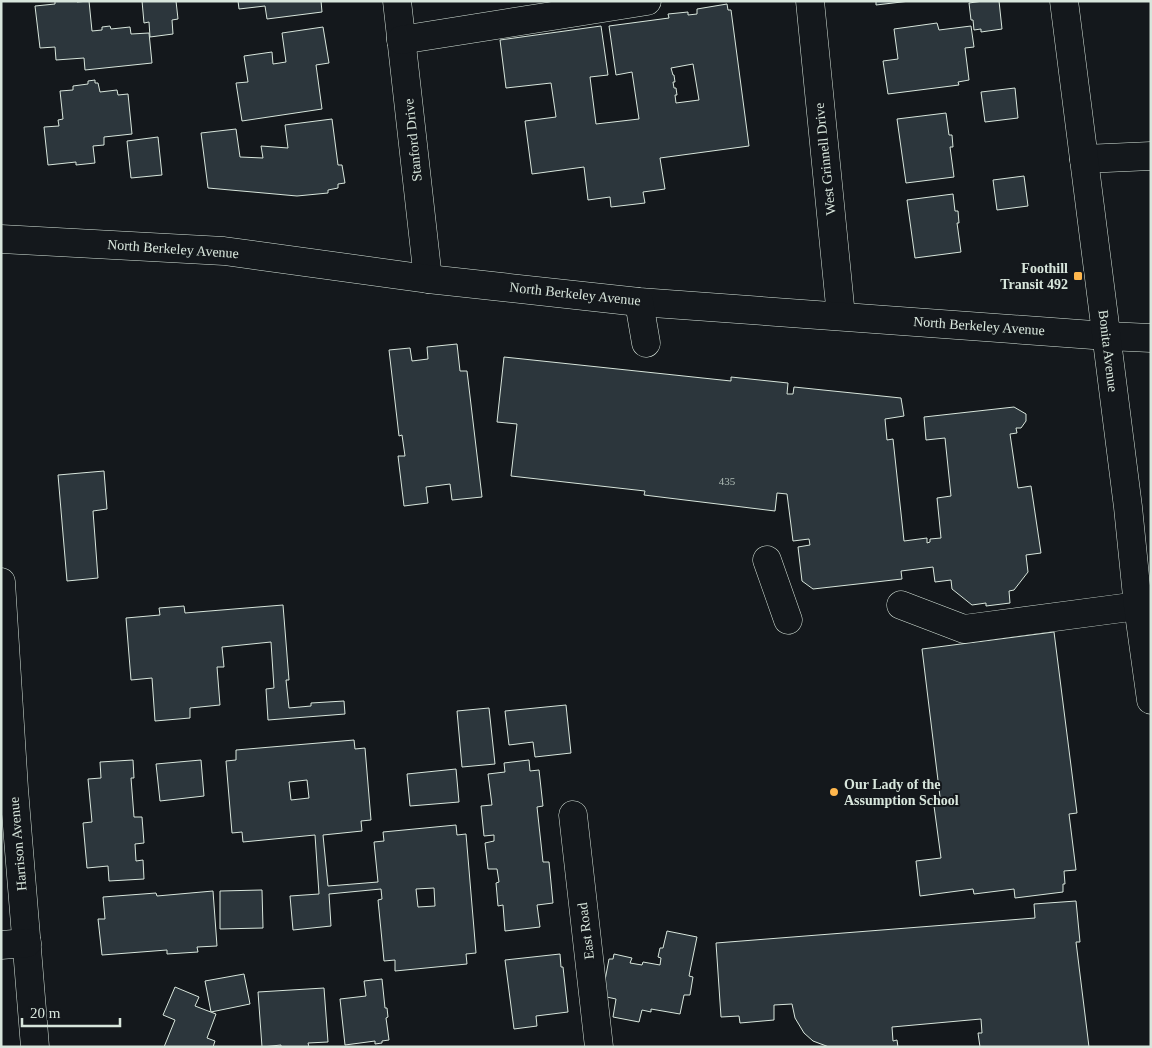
<svg xmlns="http://www.w3.org/2000/svg" width="1152" height="1048" font-family="Georgia,serif">
  <style>
    .building { fill: #2c363c; stroke: #d8e6dc; fill-rule: evenodd }
    .lines { fill: none; stroke-linecap: round; stroke-linejoin: round }
    .minor-casing { stroke: #d8e6dc; stroke-width: 29 }
    .major-casing { stroke: #d8e6dc; stroke-width: 29 }
    .minor { stroke: #14181c; stroke-width: 28 }
    .major { stroke: #14181c; stroke-width: 28 }
    .poi-dot { fill: #ffb74d; stroke: #14181c; stroke-width: 2 }
    .labels { text-anchor: middle; dominant-baseline: central; stroke-width: 4; stroke-linejoin: round; paint-order: stroke }
    .number-label { font-size: 11px; fill: #adbab4 }
    .street-label { font-size: 14px; fill: #d8e6dc; stroke: #14181c }
    .poi-label { font-size: 14px; font-weight: bold; fill: #d8e6dc; stroke: #14181c; text-anchor: end }
  </style>
  <rect width="100%" height="100%" fill="#14181c"/>
  <g class="building">
    <path d="M 55,1 L 77,1 L 77,2 L 89,1 L 92,31 L 102,30 L 102,27 L 110,26 L 111,29 L 130,27 L 131,34 L 149,33 L 152,63 L 85,70 L 84,58 L 56,60 L 55,47 L 40,48 L 35,6 L 55,4 Z"/>
    <path d="M 142,1 L 176,1 L 178,19 L 172,20 L 173,34 L 150,37 L 149,22 L 144,23 Z"/>
    <path d="M 238,1 L 321,1 L 322,12 L 267,19 L 265,6 L 239,9 Z"/>
    <path d="M 876,1 L 910,1 L 876,5 Z"/>
    <path d="M 983,1 L 999,1 L 1002,29 L 981,32 L 981,29 L 974,30 L 973,20 L 971,20 L 969,3 Z"/>
    <path d="M 727,4 L 728,10 L 731,10 L 749,146 L 660,158 L 665,189 L 643,192 L 645,203 L 611,207 L 610,197 L 588,200 L 584,167 L 532,174 L 525,121 L 556,117 L 551,83 L 506,88 L 500,40 L 601,26 L 608,75 L 590,77 L 596,124 L 639,119 L 632,72 L 616,75 L 609,26 L 669,18 L 668,14 L 688,12 L 688,15 L 697,14 L 697,9 ZM 693,64 L 699,100 L 676,103 L 675,95 L 677,95 L 676,88 L 674,88 L 673,82 L 675,82 L 674,75 L 673,75 L 671,68 Z"/>
    <path d="M 937,23 L 939,30 L 971,26 L 974,47 L 965,48 L 969,80 L 958,82 L 959,85 L 888,94 L 883,61 L 898,59 L 894,29 Z"/>
    <path d="M 323,27 L 329,63 L 316,65 L 322,109 L 242,121 L 236,83 L 248,82 L 244,56 L 272,52 L 273,64 L 286,62 L 282,33 Z"/>
    <path d="M 95,80 L 95,83 L 98,83 L 100,92 L 117,90 L 118,95 L 128,94 L 132,134 L 104,137 L 104,145 L 93,146 L 95,163 L 76,165 L 76,162 L 48,165 L 44,127 L 59,126 L 58,120 L 63,119 L 60,91 L 73,90 L 73,86 L 88,84 L 88,81 Z"/>
    <path d="M 1015,88 L 1018,118 L 985,122 L 981,92 Z"/>
    <path d="M 946,113 L 949,135 L 952,135 L 953,147 L 950,147 L 954,177 L 906,183 L 897,119 Z"/>
    <path d="M 332,119 L 338,165 L 342,165 L 345,183 L 338,184 L 338,188 L 328,190 L 328,193 L 297,196 L 208,188 L 201,133 L 236,129 L 240,157 L 263,158 L 261,146 L 288,148 L 285,125 Z"/>
    <path d="M 158,137 L 162,175 L 131,178 L 127,141 Z"/>
    <path d="M 1024,176 L 1028,206 L 997,210 L 993,180 Z"/>
    <path d="M 953,194 L 955,211 L 958,211 L 959,223 L 957,223 L 961,252 L 915,258 L 907,200 Z"/>
    <path d="M 457,344 L 460,371 L 467,371 L 482,497 L 452,500 L 450,484 L 426,487 L 428,503 L 404,506 L 398,456 L 405,456 L 402,435 L 399,436 L 389,350 L 410,348 L 412,361 L 428,359 L 427,347 Z"/>
    <path d="M 504,357 L 731,381 L 731,377 L 788,383 L 787,394 L 793,394 L 794,387 L 901,398 L 904,416 L 885,419 L 887,440 L 893,439 L 904,541 L 927,538 L 927,543 L 930,542 L 930,539 L 941,538 L 937,498 L 951,496 L 945,438 L 926,440 L 924,417 L 1014,407 L 1026,414 L 1026,421 L 1021,428 L 1016,428 L 1017,433 L 1010,434 L 1018,488 L 1031,486 L 1041,553 L 1026,555 L 1028,572 L 1014,590 L 1009,591 L 1010,603 L 986,606 L 986,603 L 972,605 L 952,589 L 951,580 L 935,582 L 933,567 L 901,571 L 902,579 L 813,589 L 802,581 L 798,547 L 810,545 L 809,539 L 793,541 L 787,494 L 777,493 L 775,511 L 644,495 L 645,491 L 511,476 L 517,424 L 497,422 Z"/>
    <path d="M 104,471 L 107,509 L 93,511 L 98,578 L 67,581 L 58,475 Z"/>
    <path d="M 283,605 L 289,680 L 286,680 L 289,708 L 311,706 L 311,703 L 344,701 L 345,714 L 268,720 L 266,689 L 274,688 L 271,642 L 222,647 L 224,667 L 217,667 L 220,705 L 190,708 L 190,718 L 155,721 L 152,678 L 131,680 L 126,618 L 160,615 L 159,608 L 184,606 L 185,613 Z"/>
    <path d="M 1054,632 L 1077,813 L 1069,814 L 1076,870 L 1064,871 L 1065,884 L 1063,884 L 1063,892 L 1015,898 L 1014,889 L 974,894 L 973,889 L 920,896 L 916,861 L 941,858 L 934,806 L 941,805 L 922,649 Z"/>
    <path d="M 566,705 L 571,753 L 535,757 L 533,742 L 509,745 L 505,711 Z"/>
    <path d="M 489,708 L 495,764 L 462,767 L 457,711 Z"/>
    <path d="M 354,740 L 355,749 L 365,748 L 371,820 L 361,821 L 362,831 L 323,835 L 328,886 L 378,882 L 374,842 L 384,841 L 383,832 L 456,825 L 457,835 L 466,834 L 476,953 L 466,954 L 467,964 L 395,971 L 395,960 L 384,961 L 378,900 L 382,899 L 381,889 L 329,894 L 331,926 L 293,930 L 290,896 L 319,894 L 315,835 L 243,842 L 242,832 L 232,833 L 226,761 L 236,760 L 236,750 ZM 307,780 L 309,798 L 291,800 L 289,782 ZM 434,888 L 435,906 L 418,907 L 416,889 Z"/>
    <path d="M 133,760 L 134,778 L 131,778 L 134,817 L 142,817 L 144,843 L 135,844 L 136,861 L 143,860 L 144,879 L 109,881 L 108,866 L 87,868 L 83,823 L 92,822 L 88,779 L 101,778 L 100,762 Z"/>
    <path d="M 201,760 L 204,796 L 160,801 L 156,764 Z"/>
    <path d="M 529,760 L 530,771 L 539,770 L 543,806 L 537,807 L 543,862 L 549,862 L 553,903 L 537,905 L 540,927 L 505,931 L 503,905 L 498,906 L 496,883 L 499,882 L 497,869 L 488,869 L 485,843 L 494,841 L 494,835 L 484,836 L 481,806 L 492,805 L 488,774 L 505,772 L 504,763 Z"/>
    <path d="M 456,769 L 459,802 L 410,806 L 407,774 Z"/>
    <path d="M 262,890 L 263,928 L 220,929 L 220,891 Z"/>
    <path d="M 213,891 L 217,946 L 197,947 L 198,952 L 167,954 L 167,950 L 102,955 L 98,919 L 105,919 L 103,897 L 156,893 L 157,896 Z"/>
    <path d="M 1076,901 L 1080,942 L 1076,942 L 1089,1047 L 980,1047 L 978,1033 L 982,1033 L 981,1019 L 892,1027 L 893,1041 L 897,1040 L 898,1047 L 829,1047 L 813,1041 L 804,1033 L 795,1018 L 792,1004 L 774,1005 L 774,1020 L 740,1023 L 739,1016 L 721,1017 L 716,943 L 1035,918 L 1034,904 Z"/>
    <path d="M 667,931 L 697,937 L 689,976 L 693,977 L 690,995 L 684,995 L 680,1014 L 651,1009 L 651,1012 L 642,1010 L 639,1022 L 613,1017 L 616,999 L 602,996 L 609,959 L 613,959 L 614,954 L 632,958 L 630,963 L 642,965 L 643,962 L 660,965 L 661,958 L 658,957 L 660,948 L 663,948 Z"/>
    <path d="M 560,954 L 561,967 L 563,967 L 568,1012 L 536,1016 L 537,1026 L 514,1029 L 505,960 Z"/>
    <path d="M 244,974 L 250,1004 L 211,1012 L 205,981 Z"/>
    <path d="M 382,979 L 385,1008 L 387,1008 L 388,1017 L 386,1018 L 389,1040 L 382,1041 L 382,1043 L 375,1044 L 375,1041 L 345,1045 L 340,999 L 366,996 L 364,981 Z"/>
    <path d="M 175,987 L 199,997 L 195,1006 L 216,1014 L 207,1038 L 215,1041 L 213,1047 L 164,1047 L 175,1020 L 163,1015 Z"/>
    <path d="M 324,988 L 328,1042 L 308,1043 L 309,1047 L 281,1047 L 281,1045 L 262,1047 L 258,992 Z"/>
  </g>
  <g class="lines">
    <defs>
      <g id="minor">
        <path d="M 397,1 L 428,279"/>
        <path d="M 810,1 L 841,316"/>
        <path d="M 401,40 L 647,1"/>
        <path d="M 1084,159 L 1151,156"/>
        <path d="M 1,239 L 224,251 L 428,279 L 639,302 L 1107,336 L 1151,338"/>
        <path d="M 639,302 L 646,343"/>
        <path d="M 767,560 L 788,620"/>
        <path d="M 1,582 L 14,789 L 35,1047"/>
        <path d="M 901,605 L 964,629 L 1138,606"/>
        <path d="M 573,815 L 599,1047"/>
        <path d="M 1,945 L 27,943"/>
      </g>
      <path id="major" d="M 1064,1 L 1128,507 L 1138,606 L 1151,700"/>
    </defs>
    <use href="#minor" class="minor-casing"/>
    <use href="#major" class="major-casing"/>
    <use href="#minor" class="minor"/>
    <use href="#major" class="major"/>
  </g>
  <g class="poi-dot">
    <rect x="1073" y="271" width="10" height="10" rx="2.5"/>
    <circle cx="834" cy="792" r="5"/>
  </g>
  <g class="labels">
    <g class="number-label">
      <text x="727" y="481">435</text>
    </g>
    <g class="street-label">
      <text transform="translate(413 140) rotate(-96)">Stanford Drive</text>
      <text transform="translate(825 159) rotate(-96)">West Grinnell Drive</text>
      <text transform="translate(173 249) rotate(4)">North Berkeley Avenue</text>
      <text transform="translate(575 294) rotate(6)">North Berkeley Avenue</text>
      <text transform="translate(979 326) rotate(4)">North Berkeley Avenue</text>
      <text transform="translate(1108 351) rotate(83)">Bonita Avenue</text>
      <text transform="translate(18 844) rotate(-95)">Harrison Avenue</text>
      <text transform="translate(586 931) rotate(-97)">East Road</text>
    </g>
    <g class="poi-label">
      <text x="1068" y="268">Foothill<tspan x="1068" dy="16">Transit 492</tspan></text>
      <text x="844" y="784" text-anchor="start">Our Lady of the<tspan x="844" dy="16">Assumption School</tspan></text>
    </g>
  </g>
  <rect width="1152" height="1048" fill="none" stroke="#d8e6dc" stroke-width="5"/>
  <path d="M22 1018v8h98v-8" fill="none" stroke="#d8e6dc" stroke-width="2.5"/>
  <text x="30" y="1018" font-size="15" fill="#d8e6dc" stroke="#14181c" stroke-width="4" paint-order="stroke">20 m</text>
</svg>
